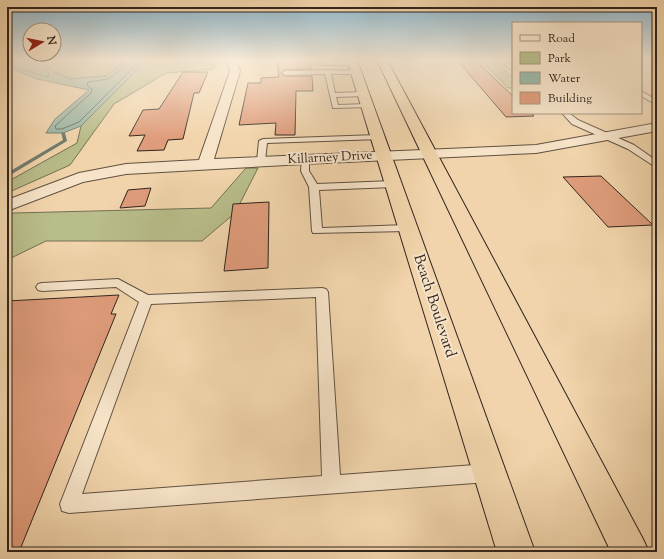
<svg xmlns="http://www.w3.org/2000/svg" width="664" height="559" font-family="'Sorts Mill Goudy',serif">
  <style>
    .green { fill: #b8bd8a; stroke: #747154 }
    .water { fill: #9bb8a7; stroke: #717d70 }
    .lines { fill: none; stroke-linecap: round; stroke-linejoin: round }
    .shore { stroke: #666e62; stroke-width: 1 }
    .stream { fill: #717d70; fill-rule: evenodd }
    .building { fill: #df9c7b; stroke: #31251e }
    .lane-casing { stroke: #615141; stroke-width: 2 }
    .street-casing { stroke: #615141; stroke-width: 2 }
    .highway-casing { stroke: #31251e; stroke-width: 2 }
    .lane { fill: #f6e3c8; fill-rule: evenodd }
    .street { fill: #f6e3c8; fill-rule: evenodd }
    .highway { fill: #f1d4ab; fill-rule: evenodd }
    .labels { text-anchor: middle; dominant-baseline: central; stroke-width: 4; stroke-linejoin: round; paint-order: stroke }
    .far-street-label { font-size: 13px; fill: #31251e; stroke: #f6e3c8 }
    .street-label { font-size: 15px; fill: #31251e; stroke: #f6e3c8 }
  </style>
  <rect width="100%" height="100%" fill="#f1d4ab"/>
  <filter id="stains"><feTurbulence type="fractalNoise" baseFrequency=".005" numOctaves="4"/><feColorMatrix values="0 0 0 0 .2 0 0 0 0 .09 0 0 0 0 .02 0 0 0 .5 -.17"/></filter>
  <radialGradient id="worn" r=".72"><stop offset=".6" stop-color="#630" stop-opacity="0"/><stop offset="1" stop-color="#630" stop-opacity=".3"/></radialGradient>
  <g class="green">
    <path d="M 51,60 L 126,60 L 106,76 L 70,79 L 48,69 L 53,63 Z"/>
    <path d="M 147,60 L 216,60 L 214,69 L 166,73 L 114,104 L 70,165 L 7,193 L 7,182 L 77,143 L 81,126 Z"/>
    <path d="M 480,60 L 494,60 L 513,78 L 513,88 L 508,88 Z"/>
    <path d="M 246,168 L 258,168 L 235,213 L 202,241 L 46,241 L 7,260 L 7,215 L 14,213 L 211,208 Z"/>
  </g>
  <path class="water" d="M 7,60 L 51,60 L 53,63 L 49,69 L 70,79 L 106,76 L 126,60 L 147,60 L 81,126 L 63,133 L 46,133 L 55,119 L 89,90 L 37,79 L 17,71 L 7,69 Z"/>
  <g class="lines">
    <g class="shore">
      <path d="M 128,60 L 127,65 L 108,79 L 88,82 L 87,85 L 92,89 L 91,93 L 55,126 L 56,129 L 62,129 L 79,122 L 141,60"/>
      <path d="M 7,65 L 48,77 L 49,74 L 45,68 L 49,60"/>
    </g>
    <path class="stream" d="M 61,132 L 65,133 L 67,141 L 7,177 L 7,173 L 63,140 Z"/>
  </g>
  <g class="building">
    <path d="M 277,60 L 310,60 L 311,69 L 285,70 L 281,73 L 285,76 L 312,76 L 313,91 L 296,91 L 295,135 L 275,135 L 276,123 L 239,125 L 248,83 L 261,83 L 261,78 L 279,77 Z"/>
    <path d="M 457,60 L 475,60 L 513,96 L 513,113 L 531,113 L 534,116 L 506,117 Z"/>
    <path d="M 183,72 L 208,72 L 199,93 L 194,93 L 183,139 L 168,140 L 164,150 L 137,151 L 145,135 L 129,136 L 143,110 L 159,109 Z"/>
    <path d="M 601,176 L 653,225 L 608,227 L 563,177 Z"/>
    <path d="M 151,188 L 145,206 L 120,208 L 128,190 Z"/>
    <path d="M 269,202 L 268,268 L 224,271 L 233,204 Z"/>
    <path d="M 119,295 L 111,314 L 116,314 L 19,552 L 7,552 L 7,301 Z"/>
  </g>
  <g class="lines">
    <defs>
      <g id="lane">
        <path d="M 319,60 L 353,61 L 356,63 L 353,65 L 322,65 L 319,63 Z"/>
        <path d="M 510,60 L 508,62 L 513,66 L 513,71 L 502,62 L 504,60 Z"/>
        <path d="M 328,70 L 358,71 L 358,73 L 356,74 L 331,74 L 335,93 L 363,92 L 366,94 L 363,96 L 336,97 L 338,105 L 367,104 L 370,106 L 369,107 L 333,108 L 325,74 L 285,75 L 282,73 L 285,71 Z"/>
        <path d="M 641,91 L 657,100 L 657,105 L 641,96 Z"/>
        <path d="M 562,113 L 569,113 L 578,120 L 634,145 L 657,161 L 657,168 L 628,149 L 572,124 Z"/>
        <path d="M 377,135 L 381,137 L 380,139 L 267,143 L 265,161 L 261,164 L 257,161 L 259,141 L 263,139 Z"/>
        <path d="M 302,157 L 305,157 L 309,159 L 309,171 L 317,184 L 393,181 L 398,184 L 393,187 L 319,190 L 322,228 L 407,225 L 412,228 L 407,231 L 313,233 L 312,231 L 309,187 L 301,171 Z"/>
        <path d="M 118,279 L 148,295 L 322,288 L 326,289 L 328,292 L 340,475 L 488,464 L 494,467 L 497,473 L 494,479 L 488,482 L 69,513 L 62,511 L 60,504 L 139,302 L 116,287 L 42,291 L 38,290 L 36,287 L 38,284 L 42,283 ZM 316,297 L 322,476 L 82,494 L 151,304 Z"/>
      </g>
      <path id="street" d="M 231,60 L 236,61 L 240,71 L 214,159 L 536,145 L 657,123 L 657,131 L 536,153 L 305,164 L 126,174 L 83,182 L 7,211 L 7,200 L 79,173 L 126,164 L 199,160 L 230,71 L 227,63 Z"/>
      <g id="highway">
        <path d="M 347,60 L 357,60 L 535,552 L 497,552 Z"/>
        <path d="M 377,60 L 387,60 L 643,539 L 649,552 L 611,552 Z"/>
      </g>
    </defs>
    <use href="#lane" class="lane-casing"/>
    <use href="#street" class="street-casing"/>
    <use href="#highway" class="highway-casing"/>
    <use href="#lane" class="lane"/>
    <use href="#street" class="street"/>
    <use href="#highway" class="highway"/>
  </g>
  <linearGradient id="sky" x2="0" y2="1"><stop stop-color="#89b6ce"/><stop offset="0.43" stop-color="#f9ecd9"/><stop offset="1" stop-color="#f9ecd9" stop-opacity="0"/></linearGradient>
  <rect width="664" height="139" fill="url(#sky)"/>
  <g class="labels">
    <g class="far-street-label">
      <text transform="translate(330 158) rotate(-3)">Killarney Drive</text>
    </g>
    <g class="street-label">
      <text transform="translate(434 306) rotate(72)">Beach Boulevard</text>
    </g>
  </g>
  <rect width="664" height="559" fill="none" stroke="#f1d4ab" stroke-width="24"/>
  <rect x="8" y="8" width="648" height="543" fill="none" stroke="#31251e" stroke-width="2"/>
  <rect x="12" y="12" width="640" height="535" fill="none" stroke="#31251e"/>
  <rect x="512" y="22" width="130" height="92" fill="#f6e3c8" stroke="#a79784"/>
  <rect x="520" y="35" width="20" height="6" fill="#f6e3c8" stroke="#a79784"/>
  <text x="548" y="42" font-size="12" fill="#31251e">Road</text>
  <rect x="520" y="52" width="20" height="12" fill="#b8bd8a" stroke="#a79784"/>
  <text x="548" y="62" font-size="12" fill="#31251e">Park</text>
  <rect x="520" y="72" width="20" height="12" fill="#9bb8a7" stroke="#a79784"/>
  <text x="548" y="82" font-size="12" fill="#31251e">Water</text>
  <rect x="520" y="92" width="20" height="12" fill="#df9c7b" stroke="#a79784"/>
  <text x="548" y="102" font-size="12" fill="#31251e">Building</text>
  <g transform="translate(42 42) rotate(80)"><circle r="19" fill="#f6e3c8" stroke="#a79784"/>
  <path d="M0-3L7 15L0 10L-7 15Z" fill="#8f2418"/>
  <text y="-6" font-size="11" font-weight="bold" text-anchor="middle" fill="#31251e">N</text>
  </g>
  <rect width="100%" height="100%" filter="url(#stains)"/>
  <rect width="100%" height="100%" fill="url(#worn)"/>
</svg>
